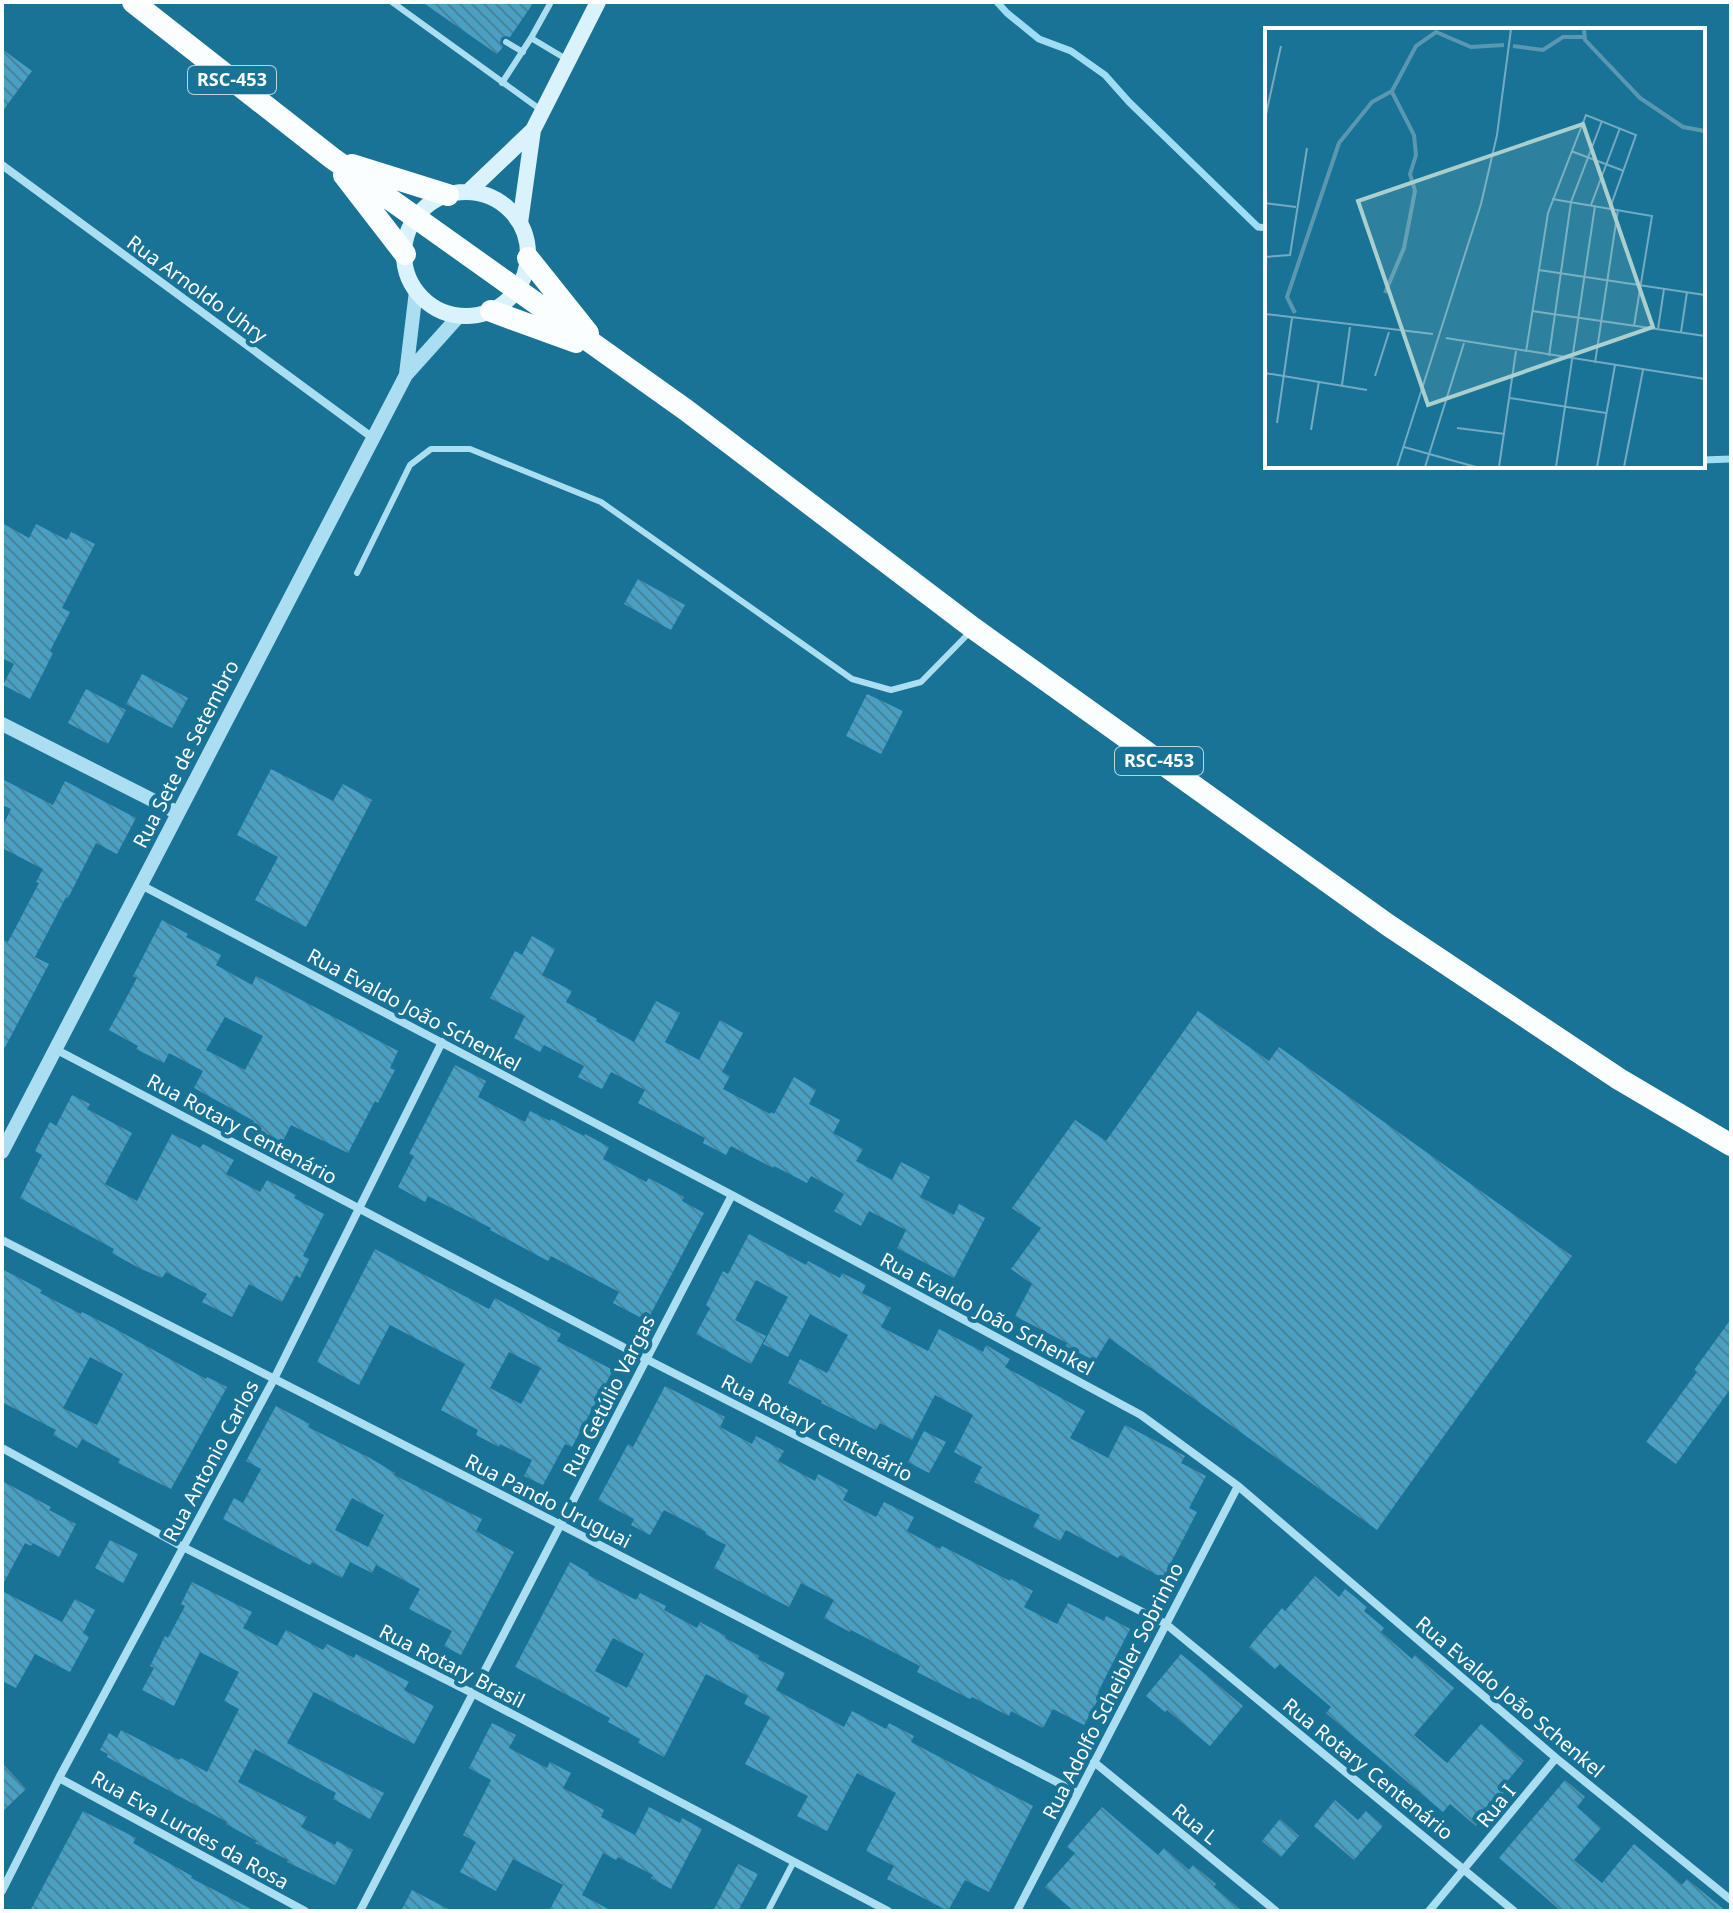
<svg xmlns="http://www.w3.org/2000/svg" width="1733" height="1913" font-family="'Noto Sans',sans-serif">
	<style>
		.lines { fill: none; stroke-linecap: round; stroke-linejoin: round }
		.stream { stroke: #9eddf3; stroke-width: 7 }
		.building { fill: url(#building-back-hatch); fill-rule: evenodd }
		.service { stroke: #abdef1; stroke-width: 6 }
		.minor { stroke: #abdef1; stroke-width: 8 }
		.tertiary { stroke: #abdef1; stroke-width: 14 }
		.secondary { stroke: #daf2fc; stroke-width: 16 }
		.trunk { stroke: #fafeff; stroke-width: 22 }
		.labels { text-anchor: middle; stroke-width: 8; stroke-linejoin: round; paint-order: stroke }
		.shield { fill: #187397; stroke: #bad5e0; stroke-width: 2 }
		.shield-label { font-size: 18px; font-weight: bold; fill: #fff }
		.street-label { font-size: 20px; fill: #fff; stroke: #187397 }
		.inset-river { fill: none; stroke: #5b98af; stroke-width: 4 }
		.inset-road { fill: none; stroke: #74abc1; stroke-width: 2 }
		.view { fill: #abcfcc; fill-opacity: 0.15; stroke: #abcfcc; stroke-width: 4 }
		.inset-edge { fill: none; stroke: #fff; stroke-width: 4 }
	</style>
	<defs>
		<pattern id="building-back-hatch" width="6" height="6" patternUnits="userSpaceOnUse" patternTransform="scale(2)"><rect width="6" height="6" fill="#49a0c2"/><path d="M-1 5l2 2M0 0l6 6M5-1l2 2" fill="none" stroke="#4a8399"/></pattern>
	</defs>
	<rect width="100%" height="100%" fill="#187397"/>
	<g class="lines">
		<path class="stream" d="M997,2L1007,13L1039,39L1071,51L1105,75L1129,102L1258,227L1267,228
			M1703,460L1731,459"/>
	</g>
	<path class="building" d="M422,2H534L510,37L505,36L501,38L500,43L503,47L497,54Z
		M2,49L32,71L2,112Z
		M2,523L29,538L36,524L67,540L71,532L95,544L62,608L70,612L50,651L53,653L30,699L3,685L14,664L2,658Z
		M638,579L685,605L671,630L624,604Z
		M142,674L188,698L172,728L126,704Z
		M86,689L126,710L108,744L68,723Z
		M867,694L903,711L881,754L846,736Z
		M271,769L333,801L343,784L372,800L306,927L255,900L278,857L237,835Z
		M2,779L53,805L65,781L136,818L117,854L96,843L68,898L66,897L35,957L49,964L2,1053V939L8,942L39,883L36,882L43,869L2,848V827L11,809L2,805Z
		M162,920L188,934L186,937L221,955L216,965L252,985L256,976L398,1051L390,1068L395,1070L378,1103L375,1101L348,1153L291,1125L280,1147L249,1131L254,1121L194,1088L203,1071L169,1053L164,1063L136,1049L138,1046L109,1030L137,978L133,976ZM225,1017L263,1036L245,1070L206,1050Z
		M532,936L555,949L542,975L572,991L566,1002L597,1019L596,1021L634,1042L656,1001L680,1013L665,1042L699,1060L720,1020L743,1033L722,1072L730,1076L723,1089L770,1114L771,1112L774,1114L794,1077L816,1090L809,1104L840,1120L833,1133L863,1149L856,1161L892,1180L901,1162L930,1177L920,1197L954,1215L959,1204L985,1218L954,1278L897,1248L906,1230L869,1211L861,1226L834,1211L844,1194L811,1176L807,1183L774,1166L773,1168L731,1146L726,1155L703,1143L705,1138L638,1103L645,1090L611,1072L602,1089L578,1077L584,1066L544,1045L540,1052L514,1038L525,1016L490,998L515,951L522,955Z
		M1198,1011L1269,1061L1279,1047L1572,1256L1377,1530L1109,1338L1095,1361L1066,1346L1067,1343L1015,1316L1032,1284L1011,1269L1041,1228L1012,1208L1075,1120L1106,1141Z
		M455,1065L486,1081L478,1097L525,1122L530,1111L550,1121L551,1119L584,1136L585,1134L609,1147L603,1159L646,1182L649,1178L684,1197L682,1201L704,1213L647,1321L613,1303L619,1292L551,1256L548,1261L490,1230L491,1228L428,1196L425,1202L398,1187L414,1156L409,1154Z
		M72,1095L90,1104L87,1109L132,1133L105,1184L137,1201L172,1134L200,1148L203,1144L234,1160L226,1174L260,1192L267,1180L296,1195L294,1198L324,1214L303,1256L309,1259L300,1278L296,1275L282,1302L249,1284L232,1317L202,1302L207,1294L166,1272L162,1278L139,1268L112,1253L114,1249L20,1198L42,1155L35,1151L50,1122L56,1126Z
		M749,1234L806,1265L808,1261L840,1278L842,1273L866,1285L862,1293L891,1308L881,1327L928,1351L939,1329L983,1352L986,1345L1010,1359L1005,1367L1085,1411L1070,1438L1108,1458L1125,1425L1185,1456L1181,1463L1206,1476L1189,1508L1197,1512L1163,1578L1120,1555L1118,1558L1066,1530L1060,1541L1033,1527L1040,1515L974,1482L982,1467L954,1452L973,1415L935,1395L912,1440L880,1423L876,1430L821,1403L822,1401L788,1383L800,1359L827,1373L848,1335L810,1314L788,1357L763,1344L788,1297L756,1280L735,1320L766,1336L751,1364L696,1334L710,1308L706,1305L723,1271L728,1274Z
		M375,1249L489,1309L495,1298L561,1334L557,1341L613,1370L572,1447L565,1444L543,1485L524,1476L532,1460L500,1444L499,1447L476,1435L478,1430L441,1410L465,1364L390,1325L359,1385L317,1362ZM509,1352L541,1368L521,1404L490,1388Z
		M2,1269L42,1290L40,1293L81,1314L82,1312L112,1327L206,1379L207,1377L227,1387L171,1489L118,1463L120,1459L82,1439L77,1448L53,1435L56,1430L2,1402ZM90,1357L123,1374L97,1425L63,1408Z
		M1731,1319V1388L1676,1464L1646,1442L1697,1372L1694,1370Z
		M665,1386L725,1417L720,1427L752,1444L756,1436L784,1451L778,1461L815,1481L818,1474L848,1490L843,1500L876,1517L884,1502L914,1517L907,1531L940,1549L942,1546L1010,1581L1011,1579L1033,1591L1024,1607L1057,1624L1068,1603L1104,1621L1106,1616L1130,1629L1098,1692L1101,1694L1084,1725L1053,1709L1043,1728L1011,1711L1009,1716L972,1697L970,1699L917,1672L920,1666L851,1630L850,1632L824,1618L834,1600L801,1583L789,1607L714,1568L726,1545L705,1534L706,1532L664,1510L650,1535L631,1525L634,1519L598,1500L628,1444L633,1447Z
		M276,1406L310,1424L308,1427L370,1458L395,1473L394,1475L482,1519L476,1531L514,1552L461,1655L444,1646L452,1631L409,1609L420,1589L376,1565L372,1573L350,1562L342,1578L312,1562L310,1565L223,1519L234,1498L243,1503L261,1469L246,1461ZM352,1498L384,1515L368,1547L335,1530Z
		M924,1431L946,1442L929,1473L908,1462Z
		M2,1481L51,1507L49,1510L76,1524L59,1557L33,1543L31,1546L25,1543L2,1586Z
		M110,1540L138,1554L123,1583L95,1568Z
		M570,1562L589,1573L588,1575L636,1600L640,1593L666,1606L664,1610L697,1628L700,1622L726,1636L725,1638L759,1656L758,1659L785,1673L776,1690L844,1727L852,1711L886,1729L889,1723L914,1736L911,1742L1033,1806L989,1892L965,1880L948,1911L887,1879L894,1866L866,1851L896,1793L857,1773L827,1831L797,1816L808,1796L745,1764L770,1717L744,1704L748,1696L706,1674L664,1757L638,1743L640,1739L608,1722L610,1718L515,1667ZM613,1638L644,1654L627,1688L595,1671Z
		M1315,1576L1339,1597L1345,1589L1367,1607L1364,1611L1384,1628L1381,1632L1412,1659L1415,1655L1454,1688L1414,1735L1447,1763L1481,1724L1524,1761L1500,1790L1504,1793L1476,1826L1450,1804L1443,1812L1326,1713L1331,1707L1280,1664L1275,1669L1249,1647L1282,1608L1285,1611Z
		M192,1582L252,1612L243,1628L277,1646L286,1630L323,1650L327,1644L354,1658L356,1654L409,1682L404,1690L434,1706L414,1744L314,1692L287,1743L384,1793L370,1819L333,1799L336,1793L255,1749L238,1782L307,1817L301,1827L335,1845L337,1841L353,1850L335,1885L287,1862L288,1860L255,1843L257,1841L226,1824L227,1822L107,1757L108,1754L100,1750L109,1733L117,1738L121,1730L179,1760L181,1758L207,1772L239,1709L224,1701L239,1672L200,1652L174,1706L142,1690L154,1668L150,1666L165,1636L168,1638L185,1606L181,1604Z
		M2,1591L62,1622L75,1599L95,1610L83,1633L89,1637L70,1672L35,1654L16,1688L2,1681Z
		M1181,1654L1243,1706L1210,1746L1167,1710L1165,1712L1146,1696Z
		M492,1723L516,1735L509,1748L547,1768L550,1762L571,1773L563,1788L604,1810L601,1817L635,1835L649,1807L680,1823L682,1818L702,1829L671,1889L651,1878L653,1875L618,1857L616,1860L603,1853L582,1895L612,1911H549L563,1885L513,1859L496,1891L460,1872L476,1842L463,1835L491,1780L469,1768Z
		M2,1763L26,1789L2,1812Z
		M1565,1780L1585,1797L1577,1807L1601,1828L1574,1860L1602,1883L1634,1844L1682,1885L1687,1879L1726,1911H1561L1499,1858Z
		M1335,1800L1358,1820L1366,1811L1383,1826L1354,1860L1314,1826Z
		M1102,1807L1158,1855L1164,1848L1189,1870L1193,1865L1216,1884L1214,1887L1242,1911H1074L1045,1887L1075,1853L1067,1847Z
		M83,1811L136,1838L133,1843L192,1876L191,1878L255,1911H30Z
		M1280,1819L1299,1836L1281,1857L1262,1841Z
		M738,1864L758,1874L738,1911H713Z
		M412,1890L452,1911H401Z"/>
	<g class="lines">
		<path class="service" d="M392,2L541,110
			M531,38L566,59
			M506,42L523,52
			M502,83L531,38L551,2
			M357,573L410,465L431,449H470L601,502L852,679L891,690L921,682L971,631
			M768,1911L793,1863"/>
		<path class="minor" d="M2,165L373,438
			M141,885L732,1195L1141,1415L1238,1486L1556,1758L1731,1900
			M55,1049L646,1359L1166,1624L1514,1911
			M2,1240L561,1525L1078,1793
			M2,1448L183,1547L474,1694L888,1911
			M1094,1762L1276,1911
			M59,1778L305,1911
			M2,1891L59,1778L274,1379L442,1042
			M360,1911C486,1673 607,1433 732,1195
			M1017,1911L1238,1486
			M1429,1911L1556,1758"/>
		<path class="tertiary" d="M406,374L416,291
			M2,724L178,813
			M2,1152L406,375L459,316"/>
		<path class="secondary" d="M468,192L533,130
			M404 254a62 62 0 1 1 124 0a62 62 0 1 1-124 0Z
			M520,223L533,130L598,2"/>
		<path class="trunk" d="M133,2L332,158L686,410L973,628L1388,925L1619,1079L1731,1145
			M352,165L448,195
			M344,175L405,254
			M528,258L588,333
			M491,311L576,342"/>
	</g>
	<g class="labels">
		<g class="shield">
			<rect x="188" y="66" width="88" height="28" rx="6"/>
			<rect x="1115" y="747" width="88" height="28" rx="6"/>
		</g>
		<g class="shield-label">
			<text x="232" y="86">RSC-453</text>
			<text x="1159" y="767">RSC-453</text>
		</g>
		<g class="street-label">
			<text transform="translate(197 289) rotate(36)" y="7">Rua Arnoldo Uhry</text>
			<text transform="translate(186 754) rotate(-63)" y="7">Rua Sete de Setembro</text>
			<text transform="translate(414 1010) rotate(28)" y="7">Rua Evaldo João Schenkel</text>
			<text transform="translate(242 1129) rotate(28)" y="7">Rua Rotary Centenário</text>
			<text transform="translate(987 1314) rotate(28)" y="7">Rua Evaldo João Schenkel</text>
			<text transform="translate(609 1396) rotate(-63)" y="7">Rua Getúlio Vargas</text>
			<text transform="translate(817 1428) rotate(27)" y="7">Rua Rotary Centenário</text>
			<text transform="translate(211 1461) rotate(-62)" y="7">Rua Antonio Carlos</text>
			<text transform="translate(548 1501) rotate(27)" y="7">Rua Pando Uruguai</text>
			<text transform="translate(452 1666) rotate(27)" y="7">Rua Rotary Brasil</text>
			<text transform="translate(1113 1691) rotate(-63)" y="7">Rua Adolfo Scheibler Sobrinho</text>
			<text transform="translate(1510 1697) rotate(40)" y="7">Rua Evaldo João Schenkel</text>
			<text transform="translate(1368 1769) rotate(39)" y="7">Rua Rotary Centenário</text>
			<text transform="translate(1496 1806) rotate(-51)" y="7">Rua I</text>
			<text transform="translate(1195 1824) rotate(39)" y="7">Rua L</text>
			<text transform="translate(190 1830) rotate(29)" y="7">Rua Eva Lurdes da Rosa</text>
		</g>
	</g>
	<g transform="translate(1265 28)">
		<rect width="440" height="440" fill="#187397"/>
		<path class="inset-river" d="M319,1L320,12L375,70L418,99L440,103M248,18L278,22L298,9H318M120,265L139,220L150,163L145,146L151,127L149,107L127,64M30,285L22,269L74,115L107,74L127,63L151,18L171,4L206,19L239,17"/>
		<path class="inset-road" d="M0,91L16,18M306,123L359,143M287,171L387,188L369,298M0,175L31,179M326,177L355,100M0,229L25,227L42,120M274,242L440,267M267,283L440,308M0,286L168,306M393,301L399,261M416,304L422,264M181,310L440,351M261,324L283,185L321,87L371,107L345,180M284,328L306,174L337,93M330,335L353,181M0,345L102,362M110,348L124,304M77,357L85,299M245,370L341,385M12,395L27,290M192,400L240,406M46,402L54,353M139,419L211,439M132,439L216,176L232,107L246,1M160,439L199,315M234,439L251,323M291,439L330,178M332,439L350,337M359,439L378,342"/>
		<path class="view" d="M318,96L388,299L163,377L93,173Z"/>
		<rect width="440" height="440" class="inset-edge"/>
	</g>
	<rect width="1733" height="1913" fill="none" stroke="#ffffff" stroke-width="8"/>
</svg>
